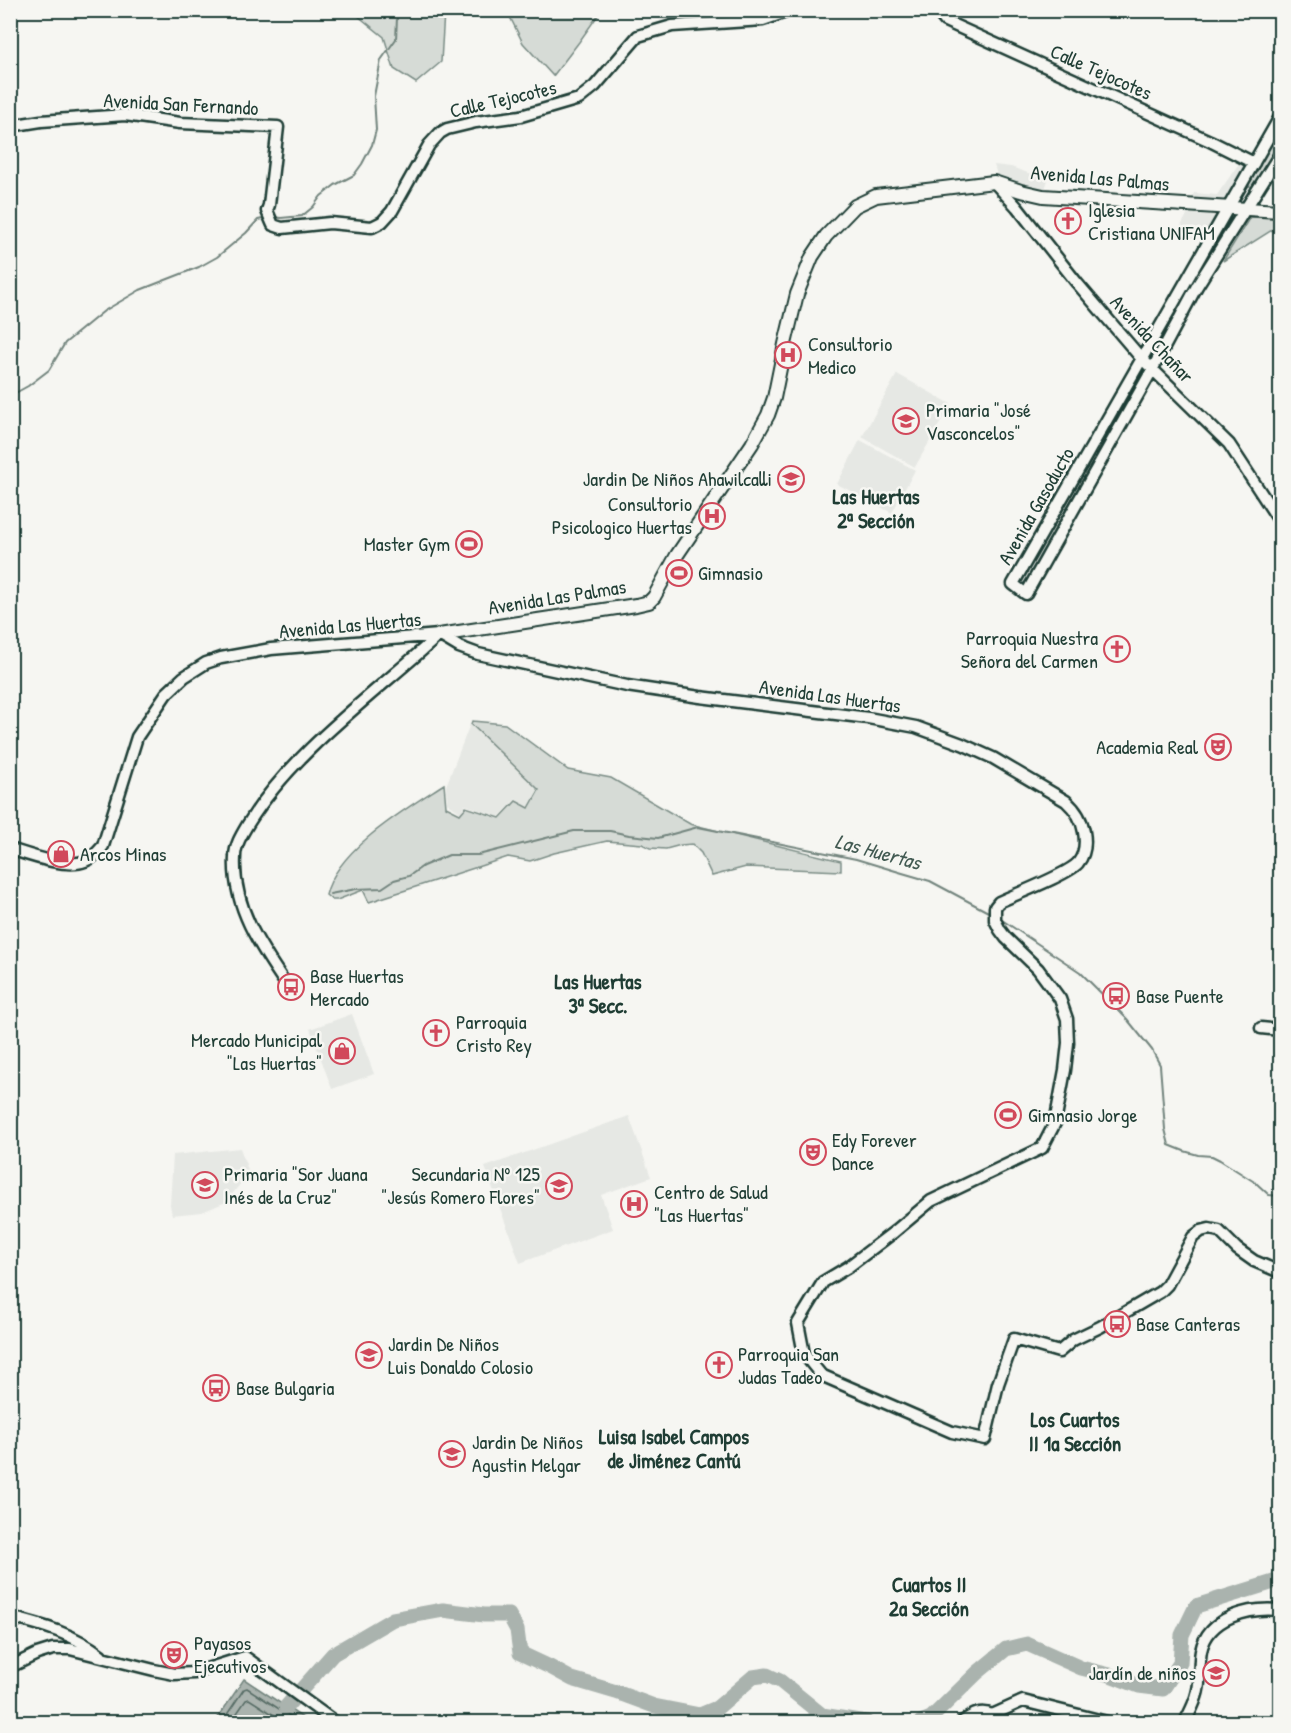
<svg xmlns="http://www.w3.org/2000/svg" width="1291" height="1733" font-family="'Patrick Hand',sans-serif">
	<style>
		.built { fill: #e6e8e4 }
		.green { fill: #d6dbd6; stroke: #7a8c85; stroke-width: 1.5 }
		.water { fill: #aab3ae; stroke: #72847d; stroke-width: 1.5 }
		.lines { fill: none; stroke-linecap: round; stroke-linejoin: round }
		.shore { stroke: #576c65; stroke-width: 1.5 }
		.stream { stroke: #72847d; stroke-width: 2 }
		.river { stroke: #aab3ae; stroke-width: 15 }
		.tertiary-casing { stroke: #1f3d34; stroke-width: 15 }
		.secondary-casing { stroke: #1f3d34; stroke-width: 16 }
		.tertiary { stroke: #f6f6f2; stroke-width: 10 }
		.secondary { stroke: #f6f6f2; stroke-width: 12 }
		.labels { text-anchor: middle; stroke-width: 5; stroke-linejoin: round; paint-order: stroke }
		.street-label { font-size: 20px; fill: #1f3d34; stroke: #f6f6f2 }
		.poi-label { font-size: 20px; fill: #1f3d34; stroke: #f6f6f2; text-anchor: start }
		.neighbourhood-label { font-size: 21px; font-weight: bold; fill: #1f3d34; stroke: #f6f6f2 }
		.water-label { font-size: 21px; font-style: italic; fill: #425a52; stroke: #f6f6f2 }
	</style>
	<rect width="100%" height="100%" fill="#f6f6f2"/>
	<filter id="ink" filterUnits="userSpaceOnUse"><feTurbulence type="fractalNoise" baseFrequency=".0167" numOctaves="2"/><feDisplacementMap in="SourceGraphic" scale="12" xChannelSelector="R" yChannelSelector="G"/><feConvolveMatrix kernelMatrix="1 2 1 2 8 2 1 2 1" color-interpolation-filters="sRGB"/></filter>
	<g filter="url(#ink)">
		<path class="built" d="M1240,162L1250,169L1228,201L1191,199L1194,193L1217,195Z
			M994,165L1011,167L1048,180L1044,192L999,181Z
			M1188,213L1218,215L1205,239L1175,237Z
			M897,374L951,404L915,467L862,437Z
			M860,440L915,470L892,513L837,484Z
			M470,724L538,790L528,808L516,799L499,817L465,805L461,813L447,803L446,786Z
			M352,1014L374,1074L332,1089L310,1029Z
			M629,1116L651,1177L601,1195L613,1229L520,1263L485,1167Z
			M240,1148L249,1173L226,1202L202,1212L172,1215L170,1205L173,1155Z"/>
		<path class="green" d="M352,11H446L444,12L441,62L416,83L394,69L384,37Z
			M507,11H601L579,42L553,76L523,43Z
			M1280,126V143L1254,188L1247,185Z
			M1233,211L1239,213L1152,362L1147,357Z
			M1250,217L1280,218V225L1223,261Z
			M1143,367L1147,372L1092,469L1087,468L1086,465Z
			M1082,476L1085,478L1086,481L1031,579L1020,585L1078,478Z
			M472,721L505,724L568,770L611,778L690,824L841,861V871L746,867L712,876L701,853L692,844L681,845L666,849L650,848L642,844L607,841L554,853L530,861L508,857L369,902L363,890L337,900H332L326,895C337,849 406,809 444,784L446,807L460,814L466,807L500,818L516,801L529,808L539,790L471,724Z"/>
		<path class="water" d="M244,1679L309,1722H215Z"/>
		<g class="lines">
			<path class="shore" d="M222,1722L244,1689L247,1688L299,1722
				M231,1722L246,1700L249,1699L285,1722"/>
			<path class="stream" d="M272,217L281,218L302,216L313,207L321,196L335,185L354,175L362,164L372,145L376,130L374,96L381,60L396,39L397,18L394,10
				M10,396L28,386L49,370L65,343L104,311L140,290L199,267L217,257L246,233L258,220L267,218
				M330,894L356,889L382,888L394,880L409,876L423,866L449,855H478L574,831H610L629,835L658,838L698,827L856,859L899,872L930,881L992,914
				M999,918L1080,972L1127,1019L1152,1050L1160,1065L1165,1129L1169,1145L1184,1151L1198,1155L1212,1156L1220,1160L1256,1183L1269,1195L1280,1196"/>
			<path class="river" d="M286,1707L333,1654L393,1619L443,1610L484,1615H509L517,1630L520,1653L550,1667L572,1679L616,1692L654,1706L700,1715L717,1708L753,1677L767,1675L780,1681L822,1715L866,1722
				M921,1722L931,1718L977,1673L1006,1649L1027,1644L1081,1668L1110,1675L1139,1686L1163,1689L1180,1663L1182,1635L1196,1606L1280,1580"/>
			<defs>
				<path id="tertiary" d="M936,10L945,21L1210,141L1254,163
					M1280,117L1013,584L1026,594L1152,370L1197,286L1280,154
					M10,126L41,121L125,115L180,123L278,127L269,205L267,211L273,225L282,228L330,223L372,227L382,222L392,211L429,145L440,133L447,129L476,122L521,116L579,99L595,86L638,36L672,26L763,20L792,10
					M994,182L1017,207L1077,283L1141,358L1229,444L1280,522
					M10,849C29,855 67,869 85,861C93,858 98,852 103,846L137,737L166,694L184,677L206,663L221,658L271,649L439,635L459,647L478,654L627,686L700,697L868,718L916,727L962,744L993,758L1066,801C1076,810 1082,819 1084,832C1086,843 1085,854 1078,863C1067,875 1016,894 999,902L995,907V920L1000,930L1006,938L1038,969L1060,999L1067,1019L1068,1043L1065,1070L1055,1123L1042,1148L931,1201L894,1232L848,1267L823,1282L798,1323L804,1354L821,1375L952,1432L985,1439L998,1384L1014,1339L1059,1352L1073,1340L1100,1327L1160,1292L1167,1285L1193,1237L1201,1231L1209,1229L1219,1231L1237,1249L1254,1261L1280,1272
					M292,993C264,952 232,909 235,857C235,845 242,834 248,824C293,751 376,693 439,635
					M1261,1028L1280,1030
					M10,1617C43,1625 74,1634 101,1655
					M10,1667L37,1654L53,1649H70L154,1670L174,1674L194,1673L245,1657L335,1722
					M962,1722C971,1716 980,1709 992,1715L1023,1701L1107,1722
					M1185,1722C1191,1710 1198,1697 1199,1683C1200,1673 1199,1661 1201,1651C1208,1616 1251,1607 1280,1610"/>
				<path id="secondary" d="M439,635L636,605L649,602L654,597L677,555L752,444L768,415L774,398L785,344L797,294L812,257L826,236L855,206L876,196L994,182L1021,191L1043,196L1280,211"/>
			</defs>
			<use href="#tertiary" class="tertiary-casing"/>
			<use href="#secondary" class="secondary-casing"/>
			<use href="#tertiary" class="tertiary"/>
			<use href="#secondary" class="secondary"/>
		</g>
	</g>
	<defs>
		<symbol id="church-ring" viewBox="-11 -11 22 22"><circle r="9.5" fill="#f6f6f2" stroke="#d1495b" stroke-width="1.5"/><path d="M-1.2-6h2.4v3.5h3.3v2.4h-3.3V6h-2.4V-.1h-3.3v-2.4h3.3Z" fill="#d1495b"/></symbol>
		<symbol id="hospital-ring" viewBox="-11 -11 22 22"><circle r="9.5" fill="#f6f6f2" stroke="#d1495b" stroke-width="1.5"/><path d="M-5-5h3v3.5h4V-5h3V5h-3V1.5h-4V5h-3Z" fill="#d1495b"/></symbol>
		<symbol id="school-ring" viewBox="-11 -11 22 22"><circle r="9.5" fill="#f6f6f2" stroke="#d1495b" stroke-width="1.5"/><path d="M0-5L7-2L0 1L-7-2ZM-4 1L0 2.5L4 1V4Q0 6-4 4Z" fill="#d1495b"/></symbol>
		<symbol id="stadium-ring" viewBox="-11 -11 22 22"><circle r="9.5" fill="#f6f6f2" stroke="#d1495b" stroke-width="1.5"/><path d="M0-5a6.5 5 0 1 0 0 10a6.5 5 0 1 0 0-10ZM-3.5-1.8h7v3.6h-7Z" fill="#d1495b"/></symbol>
		<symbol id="theatre-ring" viewBox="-11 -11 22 22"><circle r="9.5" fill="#f6f6f2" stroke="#d1495b" stroke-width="1.5"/><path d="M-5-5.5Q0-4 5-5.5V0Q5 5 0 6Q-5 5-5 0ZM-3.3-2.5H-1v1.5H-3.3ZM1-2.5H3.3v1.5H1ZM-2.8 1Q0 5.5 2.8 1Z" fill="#d1495b"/></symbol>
		<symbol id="shop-ring" viewBox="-11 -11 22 22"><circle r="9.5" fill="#f6f6f2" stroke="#d1495b" stroke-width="1.5"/><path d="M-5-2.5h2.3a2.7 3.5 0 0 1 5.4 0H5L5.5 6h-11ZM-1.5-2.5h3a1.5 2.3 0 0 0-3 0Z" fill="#d1495b"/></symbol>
		<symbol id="bus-ring" viewBox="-11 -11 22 22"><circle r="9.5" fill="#f6f6f2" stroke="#d1495b" stroke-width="1.5"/><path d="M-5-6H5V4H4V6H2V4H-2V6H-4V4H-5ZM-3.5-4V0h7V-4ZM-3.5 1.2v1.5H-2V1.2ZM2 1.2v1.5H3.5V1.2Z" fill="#d1495b"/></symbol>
	</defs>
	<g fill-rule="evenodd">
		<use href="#church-ring" x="1053" y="206" width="30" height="30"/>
		<use href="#hospital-ring" x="773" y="340" width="30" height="30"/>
		<use href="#school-ring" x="891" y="406" width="30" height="30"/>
		<use href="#school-ring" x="776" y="464" width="30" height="30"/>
		<use href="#hospital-ring" x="697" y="501" width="30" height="30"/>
		<use href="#stadium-ring" x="454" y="529" width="30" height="30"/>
		<use href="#stadium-ring" x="664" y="558" width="30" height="30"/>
		<use href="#church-ring" x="1102" y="634" width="30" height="30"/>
		<use href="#theatre-ring" x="1203" y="732" width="30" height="30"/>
		<use href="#shop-ring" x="46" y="839" width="30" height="30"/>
		<use href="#bus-ring" x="276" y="972" width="30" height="30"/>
		<use href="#bus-ring" x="1101" y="981" width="30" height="30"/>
		<use href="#church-ring" x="421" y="1018" width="30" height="30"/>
		<use href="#shop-ring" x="327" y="1036" width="30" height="30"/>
		<use href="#stadium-ring" x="993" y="1100" width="30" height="30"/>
		<use href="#theatre-ring" x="798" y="1137" width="30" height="30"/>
		<use href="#school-ring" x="190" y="1170" width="30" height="30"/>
		<use href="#school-ring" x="544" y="1171" width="30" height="30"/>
		<use href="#hospital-ring" x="619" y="1189" width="30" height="30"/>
		<use href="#bus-ring" x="1102" y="1309" width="30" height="30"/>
		<use href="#school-ring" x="354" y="1340" width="30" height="30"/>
		<use href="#church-ring" x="704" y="1350" width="30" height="30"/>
		<use href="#bus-ring" x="201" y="1373" width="30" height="30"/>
		<use href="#school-ring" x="437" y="1439" width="30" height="30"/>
		<use href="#theatre-ring" x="159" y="1640" width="30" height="30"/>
		<use href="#school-ring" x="1201" y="1658" width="30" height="30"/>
	</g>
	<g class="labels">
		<g class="street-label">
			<text transform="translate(1101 72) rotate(24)" y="7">Calle Tejocotes</text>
			<text transform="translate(503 99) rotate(-13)" y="7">Calle Tejocotes</text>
			<text transform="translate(181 104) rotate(3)" y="7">Avenida San Fernando</text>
			<text transform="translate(1100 178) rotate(5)" y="7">Avenida Las Palmas</text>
			<text transform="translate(1152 339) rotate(47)" y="7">Avenida Chañar</text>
			<text transform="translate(1036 506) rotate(-60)" y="7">Avenida Gasoducto</text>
			<text transform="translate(557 597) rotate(-9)" y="7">Avenida Las Palmas</text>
			<text transform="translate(350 625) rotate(-5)" y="7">Avenida Las Huertas</text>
			<text transform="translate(830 696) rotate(8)" y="7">Avenida Las Huertas</text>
		</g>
		<g class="poi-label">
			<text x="1088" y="217">Iglesia<tspan x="1088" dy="23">Cristiana UNIFAM</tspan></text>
			<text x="808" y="351">Consultorio<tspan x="808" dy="23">Medico</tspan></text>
			<text x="926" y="417">Primaria "José<tspan x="926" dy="23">Vasconcelos"</tspan></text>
			<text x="772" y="486" text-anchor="end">Jardin De Niños Ahawilcalli</text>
			<text x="692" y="511" text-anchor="end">Consultorio<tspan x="692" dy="23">Psicologico Huertas</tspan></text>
			<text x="450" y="551" text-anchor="end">Master Gym</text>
			<text x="698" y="580">Gimnasio</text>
			<text x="1098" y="645" text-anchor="end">Parroquia Nuestra<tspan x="1098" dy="23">Señora del Carmen</tspan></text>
			<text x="1198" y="754" text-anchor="end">Academia Real</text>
			<text x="80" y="861">Arcos Minas</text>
			<text x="310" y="983">Base Huertas<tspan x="310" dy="23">Mercado</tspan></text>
			<text x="1136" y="1003">Base Puente</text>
			<text x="456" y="1029">Parroquia<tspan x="456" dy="23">Cristo Rey</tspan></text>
			<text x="322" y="1047" text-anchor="end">Mercado Municipal<tspan x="322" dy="23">"Las Huertas"</tspan></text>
			<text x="1028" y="1122">Gimnasio Jorge</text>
			<text x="832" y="1147">Edy Forever<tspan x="832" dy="23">Dance</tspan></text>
			<text x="224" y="1181">Primaria "Sor Juana<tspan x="224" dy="23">Inés de la Cruz"</tspan></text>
			<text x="540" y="1181" text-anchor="end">Secundaria Nº 125<tspan x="540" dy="23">"Jesús Romero Flores"</tspan></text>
			<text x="654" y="1199">Centro de Salud<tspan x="654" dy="23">"Las Huertas"</tspan></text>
			<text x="1136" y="1331">Base Canteras</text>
			<text x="388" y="1351">Jardin De Niños<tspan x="388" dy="23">Luis Donaldo Colosio</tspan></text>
			<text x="738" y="1361">Parroquia San<tspan x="738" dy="23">Judas Tadeo</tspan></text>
			<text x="236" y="1395">Base Bulgaria</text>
			<text x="472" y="1449">Jardin De Niños<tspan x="472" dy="23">Agustin Melgar</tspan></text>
			<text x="194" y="1650">Payasos<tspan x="194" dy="23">Ejecutivos</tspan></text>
			<text x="1196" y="1680" text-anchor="end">Jardín de niños</text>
		</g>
		<g class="neighbourhood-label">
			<text x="876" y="504">Las Huertas<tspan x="876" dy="24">2ª Sección</tspan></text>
			<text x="598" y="989">Las Huertas<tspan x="598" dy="24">3ª Secc.</tspan></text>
			<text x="1075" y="1427">Los Cuartos<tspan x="1075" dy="24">II 1a Sección</tspan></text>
			<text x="674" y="1444">Luisa Isabel Campos<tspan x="674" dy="24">de Jiménez Cantú</tspan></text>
			<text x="929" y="1592">Cuartos II<tspan x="929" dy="24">2a Sección</tspan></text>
		</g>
		<g class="water-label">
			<text transform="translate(878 852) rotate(15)" y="7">Las Huertas</text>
		</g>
	</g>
	<rect width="1291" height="1733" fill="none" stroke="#f6f6f2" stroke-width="36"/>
	<rect x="18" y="18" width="1255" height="1697" fill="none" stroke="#1f3d34" stroke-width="2" filter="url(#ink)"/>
</svg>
